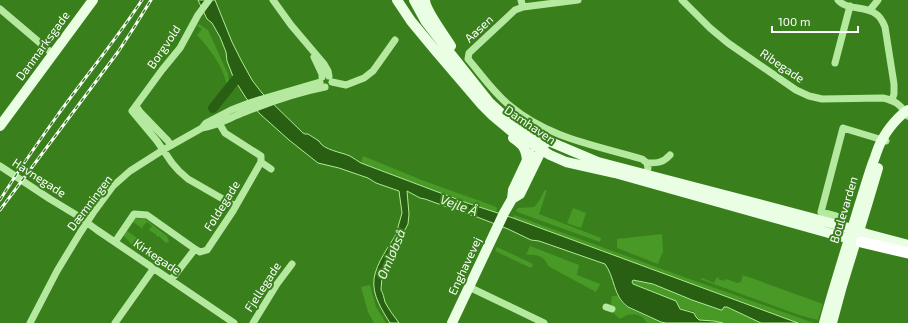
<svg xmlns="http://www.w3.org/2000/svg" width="908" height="323" font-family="'Exo 2',sans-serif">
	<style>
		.green { fill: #489926 }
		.water { fill: #285f13; stroke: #afeb93 }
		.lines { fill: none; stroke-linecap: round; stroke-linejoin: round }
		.river { stroke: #285f13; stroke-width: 10 }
		.minor { stroke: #b6e9a0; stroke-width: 7 }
		.major { stroke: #eafee3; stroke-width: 10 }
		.highway { stroke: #fff; stroke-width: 11 }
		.rail-casing { stroke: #fff; stroke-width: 3 }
		.rail { stroke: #39801c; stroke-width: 1.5; stroke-dasharray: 4.5; stroke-linecap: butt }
		.labels { text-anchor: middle; stroke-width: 4; stroke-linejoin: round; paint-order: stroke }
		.street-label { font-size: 12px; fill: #fff; stroke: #39801c }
		.water-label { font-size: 13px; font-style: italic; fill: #ecfbe6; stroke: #39801c }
	</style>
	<rect width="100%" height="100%" fill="#39801c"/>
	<path class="green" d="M199,24L208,30L228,74L229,83L227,85C223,66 210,49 197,35L202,29L197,26Z
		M363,156L424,181L494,206L497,208L496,212L467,203L361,163Z
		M545,190H547L539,214L601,238L600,242L517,212L516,210L518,208L534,207L537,204Z
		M573,208L586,213L581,228L567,223Z
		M514,215L681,276L814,323H798L513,218Z
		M135,218L145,219L167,236L169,242L166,243L160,237V236L158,237L156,235V234H155L153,233V232H152L149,230L152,226L147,222L142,227L143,228V229L133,222L127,231L137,238L133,244L140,249L143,245L147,248V249L148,248L151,251V252L152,251L155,253L151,258L132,245L123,235Z
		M662,234L663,251L658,264L617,248V239Z
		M530,246L579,265L577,275L600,284L596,292L548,266C545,256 536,254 526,255Z
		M497,247L533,264L531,268L495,251Z
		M743,275L823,304L818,320L799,315L700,279L702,278L714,283L717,277L719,278L718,279L724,281L726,279L737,283L741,282Z
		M633,280L653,284L692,300L724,307H727L761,323H723L714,321L699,320L696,318C696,318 695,313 694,312C691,309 683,311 679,307L633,284L632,282Z
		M370,285L376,307L386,323H374L368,312L361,287Z
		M612,296H618C619,298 621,302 623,304C629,310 657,321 666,323H647C641,312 630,312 620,319L613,313L614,306L611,304Z"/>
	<path class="water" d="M198,0H215L232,42L241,60L252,80L262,93L303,133L305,134H308L319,141C323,150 341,152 350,156C354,158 357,161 361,163L467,203L513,218L798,323H761L727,307H724L722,310H721L692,300L653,284L633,280L632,282L633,284L676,301L680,309L694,313L696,317L699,320L714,321L723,323H666L661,322L628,307C613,297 615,277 605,264L539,241L531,240L508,229L477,217L447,207L425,199L420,198L407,191L409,214L408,224L391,256L382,276L381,290C383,293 384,298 385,302C389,310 394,316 399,323H390C382,310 372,295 374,279C376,263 390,245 398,231V227L402,213L399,191L376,183L368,178L339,168L318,163L289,140L260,114L246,98L234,79L227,61L226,52L220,37L212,23L207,19Z"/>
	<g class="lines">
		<path class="river" d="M213,108L241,73"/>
		<path class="minor" d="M209,0L198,15L180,48L162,70L132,111L157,141L172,163L179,171L188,179L235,206
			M273,0L291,25L324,64L328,71L329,76
			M521,0L523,7L578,0
			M682,0L710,28L728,43L796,90L809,96L822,99L883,98C896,101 901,105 908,116
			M838,0C847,11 866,5 876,14C881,17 883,22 885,27L894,84V94L892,100
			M523,7L515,10L469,53L468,59C481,74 493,92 509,105C548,138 594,145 642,159L647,163L648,168L645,178
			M0,9L53,54
			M870,10L878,0
			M314,57L322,74V77
			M835,63L850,6
			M332,82L346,85L364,78L373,71L395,40
			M136,106L140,112L168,141L171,145
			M219,123L225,133L261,156V162L271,169
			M202,128C217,126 231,117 245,112C270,102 299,92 325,87
			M647,163C657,163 663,163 670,155
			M0,166L50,199L78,216L97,230L234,323
			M836,216L821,212L843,128L886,141
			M115,242L134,214L147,215L195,249L171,280
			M195,249L200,252L207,250L233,211L261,162
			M469,287L544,323
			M606,307L612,309
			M30,323L57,271L80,233L93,213L113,186L130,171L163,150L202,128L206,123L231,110L249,103L320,82
			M115,323L154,268
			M253,323L277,284L292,264"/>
		<path class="major" d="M397,0L411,21L435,50L482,105L493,116L511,131L550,155L566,162L615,173L861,242
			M414,0L426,22L443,44L490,103L502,114L512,122L524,130L546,140L598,162L842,226L867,234L908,245
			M425,0C425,10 445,36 451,46
			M0,126L93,0
			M513,138C523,145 526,148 527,161
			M512,199L513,190L530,154
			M452,323L504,213L512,199L520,194L544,145
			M824,323C835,283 848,243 860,203C865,188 869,172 875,157C877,151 879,145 882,140C887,130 899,115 908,110
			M832,323L842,286L867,205L878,168"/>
		<path class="highway" d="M861,242L908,253"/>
		<defs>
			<path id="rail" d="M0,200C18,171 37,144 57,116C85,77 116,40 142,0
				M0,210L118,52L133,29L151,0"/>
		</defs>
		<use href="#rail" class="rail-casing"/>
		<use href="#rail" class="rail"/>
	</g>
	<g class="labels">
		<g class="street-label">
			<text transform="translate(479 29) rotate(-43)" y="4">Aasen</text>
			<text transform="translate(43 46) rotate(-54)" y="4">Danmarksgade</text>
			<text transform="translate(164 47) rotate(-56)" y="4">Borgvold</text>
			<text transform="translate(782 66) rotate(34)" y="4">Ribegade</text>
			<text transform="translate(530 125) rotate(34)" y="4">Damhaven</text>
			<text transform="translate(39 178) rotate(33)" y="4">Havnegade</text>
			<text transform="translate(90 203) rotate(-53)" y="4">Dæmningen</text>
			<text transform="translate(222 206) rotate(-58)" y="4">Foldegade</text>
			<text transform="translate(844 210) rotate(-73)" y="4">Boulevarden</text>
			<text transform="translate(157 257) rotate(34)" y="4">Kirkegade</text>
			<text transform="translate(465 266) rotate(-65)" y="4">Enghavevej</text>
			<text transform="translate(263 287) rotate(-57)" y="4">Fjellegade</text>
		</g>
		<g class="water-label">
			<text transform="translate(459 205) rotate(20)" y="5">Vejle Å</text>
			<text transform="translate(391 254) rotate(-67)" y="5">Omløbså</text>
		</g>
	</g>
	<path d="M772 26v6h86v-6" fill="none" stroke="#ffffff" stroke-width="2"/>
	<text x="778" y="26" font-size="12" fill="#ffffff" stroke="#39801c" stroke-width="3" paint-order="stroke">100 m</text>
</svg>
